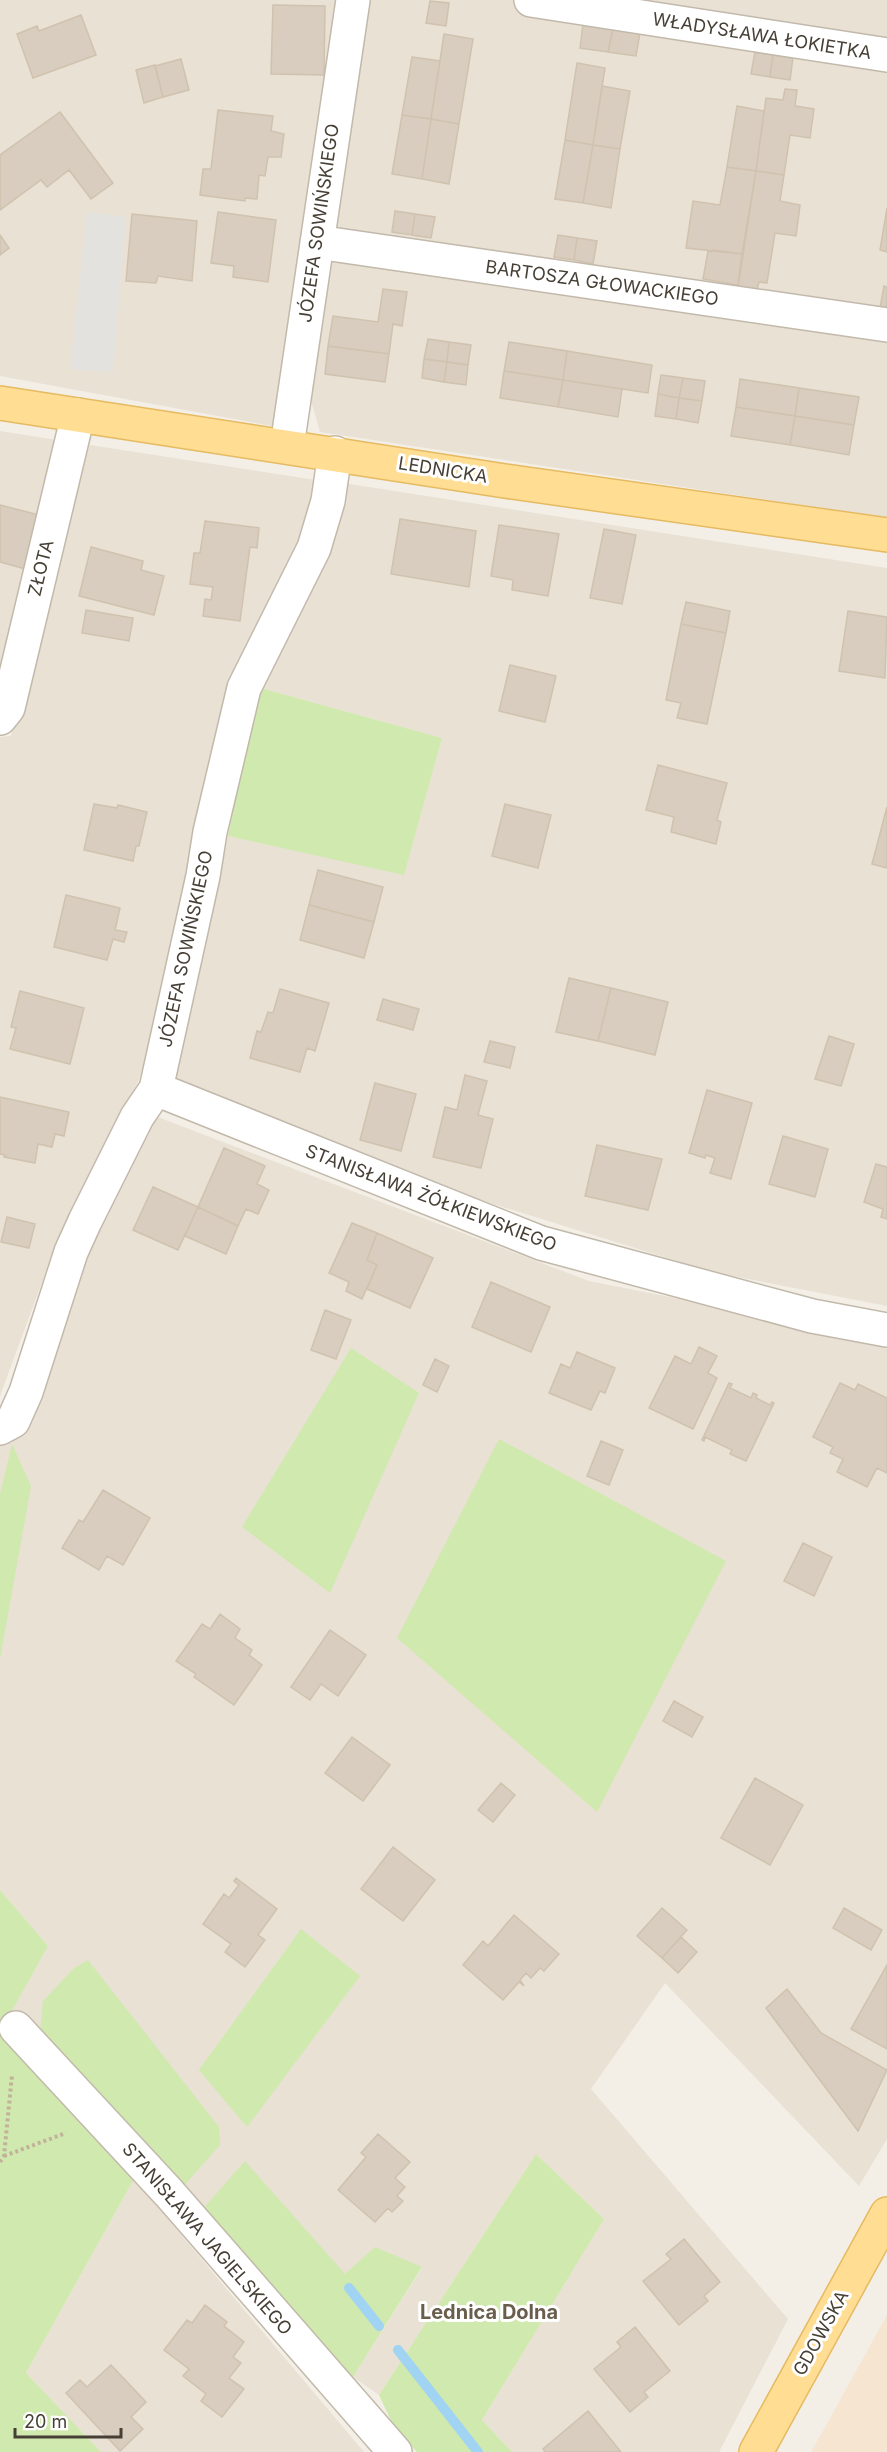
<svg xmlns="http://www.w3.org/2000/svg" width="887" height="2452" font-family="Inter,sans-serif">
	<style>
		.residential { fill: #e8e1d4 }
		.commercial { fill: #f6e5d0 }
		.green { fill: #d0e9ae }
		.parking { fill: #e4e2de }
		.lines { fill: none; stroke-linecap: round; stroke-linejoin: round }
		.stream { stroke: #a1d4f2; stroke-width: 10 }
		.building { fill: #d8cdbe; stroke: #d0c2ae; stroke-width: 1.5 }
		.minor-casing { stroke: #c2b9ab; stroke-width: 36 }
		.major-casing { stroke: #e6ba61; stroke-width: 36 }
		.path { stroke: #c1b299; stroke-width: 4; stroke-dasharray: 3 3; stroke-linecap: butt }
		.minor { stroke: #fff; stroke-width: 33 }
		.major { stroke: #ffdd93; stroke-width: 33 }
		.labels { text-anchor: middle; stroke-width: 6; stroke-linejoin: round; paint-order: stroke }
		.street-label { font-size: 18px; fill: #463f35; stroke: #fff }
		.neighbourhood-label { font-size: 20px; font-weight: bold; fill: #695d4c; stroke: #fff }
	</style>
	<rect width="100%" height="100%" fill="#f3efe6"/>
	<path class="residential" d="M0,0H337L283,428L0,376Z
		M370,0H887V518L320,432L311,400L310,363L331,212Z
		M0,431L57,440L0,695Z
		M90,445L316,480L306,528L138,1082L59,1236L0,1396V737L11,736L56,542Z
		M343,483L887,568V1306L712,1272L410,1178L171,1080L228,836L404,874L442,738L257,687Z
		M155,1116L589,1281L887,1340V2139L859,2186L665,1983L591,2089L788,2319L719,2452H512L482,2420L604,2219L536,2154L379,2395L353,2377L422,2268L345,2274L134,2179L364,2452H101L26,2373L134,2179L3,2026L48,1946L0,1890V1444L12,1443L80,1253Z"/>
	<path class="commercial" d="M887,2315V2452H811L823,2431Z"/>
	<path class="green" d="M257,687L442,738L404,875L228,836Z
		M351,1348L419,1393L330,1593L242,1527Z
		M499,1439L726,1561L597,1812L397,1638Z
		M12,1444L31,1486L0,1659V1494Z
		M0,1890L48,1946L3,2027L134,2179L26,2373L101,2452H0Z
		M301,1929L360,1976L247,2127L199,2070Z
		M88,1960L219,2127L220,2145L182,2188L40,2032L43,2001L73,1969Z
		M536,2154L604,2219L482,2420L512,2452H417L393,2425L379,2395Z
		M245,2161L345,2274L375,2247L422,2267L353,2377L307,2330L202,2210Z"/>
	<path class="parking" d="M87,212L126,217L113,372L70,369Z"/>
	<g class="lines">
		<path class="stream" d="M349,2288L379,2326
			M398,2350L478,2452"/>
	</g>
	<path class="building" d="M430,1L449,3L446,26L426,23Z
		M273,5L325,6L324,75L271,74Z
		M81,15L96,55L33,78L17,34L37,26L39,31Z
		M583,24L613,29L608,52L580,48Z
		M613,29L640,33L636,56L608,52Z
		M444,34L473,39L459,124L431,119Z
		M755,52L773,55L770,77L751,74Z
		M773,55L793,58L790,80L770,77Z
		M412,57L440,61L431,119L402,115Z
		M181,59L189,90L163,97L155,66Z
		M577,63L605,68L593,145L565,140Z
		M155,65L163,97L144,103L136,70Z
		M602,86L630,91L620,149L593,145Z
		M785,89L797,90L795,106L814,109L810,138L790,135L784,175L756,171L766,98L783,100Z
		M737,106L764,111L756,171L727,167Z
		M218,110L273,116L271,131L284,134L281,157H268L265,176L259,175L257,199L245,198V201L200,195L203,169H211Z
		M60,112L113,183L91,199L69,170L47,187L41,180L0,210V155Z
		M402,115L431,119L422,179L392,174Z
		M431,119L459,124L449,184L422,179Z
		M565,140L593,145L583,203L555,199Z
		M593,145L620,149L611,208L583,203Z
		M727,167L756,171L742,254L686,248L693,201L720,205Z
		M756,171L784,175L780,201L800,205L796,236L775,233L767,283L759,282L757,290L738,287Z
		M887,208V252L880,250Z
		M395,211L415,214L412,235L392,232Z
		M218,212L276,220L268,282L233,277L234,266L211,263Z
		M132,214L197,221L192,281L158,276L156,283L126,281Z
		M415,214L435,217L431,238L412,235Z
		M0,235L9,248L0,255Z
		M558,235L577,238L574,260L554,257Z
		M577,238L597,241L593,264L574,260Z
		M713,250L742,254L738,285L703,279L708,251L712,252Z
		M884,286L887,287V309L880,308Z
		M383,289L407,292L402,326L393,324L389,354L328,346L333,316L378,322Z
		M428,339L449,342L447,362L424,359Z
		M449,342L471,345L468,365L447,362Z
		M509,342L567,351L563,380L504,371Z
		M328,346L389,354L385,382L325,374Z
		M567,351L652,365L648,393L563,380Z
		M424,359L447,362L444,382L422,378Z
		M447,362L468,365L466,385L444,382Z
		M504,371L563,380L558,407L500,398Z
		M661,375L683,378L679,398L658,394Z
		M683,378L705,381L702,401L679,398Z
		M740,379L799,388L795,416L736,407Z
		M563,380L622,389L618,417L558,407Z
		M799,388L859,397L854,425L795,416Z
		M658,394L679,398L676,419L655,416Z
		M679,398L702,401L698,423L676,419Z
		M736,407L795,416L790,445L731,436Z
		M795,416L854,425L849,455L790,445Z
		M0,505L43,516L29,570L0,562Z
		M400,519L476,531L469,587L391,574Z
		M205,521L259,528L257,548L250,547L240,621L203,616L205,599L211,600L213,587L190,584L194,553H200Z
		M499,525L559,534L548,596L512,590L513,580L491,576Z
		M604,529L636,535L622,604L590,598Z
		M91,547L143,561L141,570L164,576L154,615L79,596Z
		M686,602L730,611L726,633L681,624Z
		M86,610L133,618L129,641L82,633Z
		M848,611L887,617L885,678L839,671Z
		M681,624L726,633L707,724L677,718L681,703L666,700Z
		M510,665L556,676L545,722L499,711Z
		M658,765L727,783L717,820L721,822L716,844L671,832L674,817L646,810Z
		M94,804L117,808L118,805L147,812L139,846H136L133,861L84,850Z
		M505,804L551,815L538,868L492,856Z
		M887,807V868L872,864Z
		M318,870L383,887L374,922L309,905Z
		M66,895L120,908L115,930L127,932L124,942L113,939L107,960L54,947Z
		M309,905L374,922L364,958L300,940Z
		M569,978L611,988L598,1041L556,1032Z
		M611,988L668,1002L655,1055L598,1041Z
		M280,989L329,1003L315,1051L307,1048L300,1072L250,1058L257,1031L261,1032L268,1012L273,1013Z
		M20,991L84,1008L70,1064L10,1049L16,1028L11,1027Z
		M383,999L419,1009L413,1030L377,1020Z
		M829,1036L854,1044L841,1086L815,1079Z
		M490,1041L515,1047L510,1068L484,1062Z
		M465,1075L487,1081L478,1115L493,1119L481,1168L433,1157L445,1107L457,1110Z
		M375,1083L416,1094L401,1151L360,1140Z
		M707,1090L752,1103L731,1179L710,1173L715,1158L706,1155L705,1158L689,1153Z
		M0,1097L69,1112L64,1136L55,1134L52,1147L38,1144L35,1163L4,1157L5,1155L0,1154Z
		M783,1136L828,1149L815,1197L769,1184Z
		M597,1145L662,1159L648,1210L585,1196Z
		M224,1148L265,1166L257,1184L269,1190L258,1214L246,1209L238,1226L198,1207Z
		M876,1164L887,1167V1219L881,1217L883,1209L864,1202Z
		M153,1187L198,1207L178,1250L133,1230Z
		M198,1207L238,1226L226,1254L185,1236Z
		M7,1217L35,1224L29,1248L1,1242Z
		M352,1223L377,1233L367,1260L377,1265L362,1299L346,1291L349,1282L329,1273Z
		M377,1233L433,1258L410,1308L367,1289L377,1265L367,1260Z
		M491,1282L550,1307L531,1352L472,1327Z
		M325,1310L351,1320L336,1359L311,1350Z
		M699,1347L717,1356L708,1373L717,1378L693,1429L649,1408L675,1356L691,1364Z
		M577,1352L615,1368L605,1393L600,1391L591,1410L549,1393L561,1364L570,1368Z
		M435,1359L449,1366L437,1392L423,1385Z
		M729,1383L732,1384L730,1388L751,1398L753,1393L757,1395L756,1398L770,1405L772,1402L774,1403L746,1461L730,1454L732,1450L705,1437L704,1441L702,1440Z
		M840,1383L855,1390L858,1384L887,1398V1473L877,1468L867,1487L837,1472L843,1459L830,1453L833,1447L813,1437Z
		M601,1441L623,1450L609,1485L587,1476Z
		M103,1490L150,1518L123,1565L107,1556L99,1570L62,1548L79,1520L83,1522Z
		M803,1543L832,1557L814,1596L784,1581Z
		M220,1614L240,1629L235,1638L252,1650L249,1655L262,1665L234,1705L194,1677L196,1674L176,1661L202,1624L210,1629Z
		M330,1630L366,1655L338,1696L321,1684L310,1700L291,1687Z
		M674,1701L703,1717L692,1737L663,1721Z
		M352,1737L390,1765L363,1801L325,1773Z
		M755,1778L803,1805L770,1865L721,1838Z
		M501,1783L515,1795L493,1822L478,1810Z
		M393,1847L435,1880L403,1921L361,1889Z
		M236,1878L277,1909L258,1935L265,1940L245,1967L225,1952L231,1944L203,1924L224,1894L229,1898L239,1885L234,1881Z
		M662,1908L687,1930L662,1958L637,1936Z
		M844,1908L882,1930L871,1950L833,1928Z
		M514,1915L559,1954L544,1971L540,1968L531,1978L526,1973L520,1980L524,1986L519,1982L503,2000L463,1965L483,1941L488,1946Z
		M681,1937L697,1952L678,1973L662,1958Z
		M887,1965V2049L851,2029Z
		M787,1989L821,2033L887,2070L858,2131L766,2008Z
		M378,2134L410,2162L395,2178L405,2187L397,2196L403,2201L392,2212L388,2208L375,2222L338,2190L366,2157L361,2153Z
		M684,2239L720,2282L704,2296L708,2301L679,2325L643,2281L671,2259L666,2254Z
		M205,2305L227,2322L224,2326L244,2342L233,2357L241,2363L229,2378L244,2389L222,2417L201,2401L206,2394L183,2376L189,2369L164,2350L187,2320L192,2323Z
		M635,2327L670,2371L644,2392L648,2397L630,2412L594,2369L621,2347L617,2342Z
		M111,2365L146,2402L131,2417L143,2429L120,2451L66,2393L80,2380L87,2387Z
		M588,2411L621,2452H545L543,2449Z"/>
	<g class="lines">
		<defs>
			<path id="minor" d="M531,0L887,55
				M317,242L887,325
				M287,446L353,0
				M0,718L8,708L78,415
				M156,1089L541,1243L812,1316L887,1330
				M0,1428L13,1421L26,1392L71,1252L85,1221L137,1117L156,1089L203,876L210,832L244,688L314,548L328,501L335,453
				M16,2028L169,2193L395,2452"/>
			<path id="major" d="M0,403L505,481L887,535
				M756,2452L887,2214"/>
		</defs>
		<use href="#minor" class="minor-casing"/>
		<use href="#major" class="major-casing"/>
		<path class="path" d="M4,2156L66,2133
			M0,2162L4,2156L12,2075"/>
		<use href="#minor" class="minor"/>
		<use href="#major" class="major"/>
	</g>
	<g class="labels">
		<g class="street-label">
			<text transform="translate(762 36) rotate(9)" y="6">WŁADYSŁAWA ŁOKIETKA</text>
			<text transform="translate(319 223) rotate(-82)" y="6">JÓZEFA SOWIŃSKIEGO</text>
			<text transform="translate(602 283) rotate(8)" y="6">BARTOSZA GŁOWACKIEGO</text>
			<text transform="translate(443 470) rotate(9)" y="6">LEDNICKA</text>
			<text transform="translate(41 568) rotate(-76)" y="6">ZŁOTA</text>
			<text transform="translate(186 949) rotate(-78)" y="6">JÓZEFA SOWIŃSKIEGO</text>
			<text transform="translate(431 1198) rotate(21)" y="6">STANISŁAWA ŻÓŁKIEWSKIEGO</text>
			<text transform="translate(207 2239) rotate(49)" y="6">STANISŁAWA JAGIELSKIEGO</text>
			<text transform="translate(821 2333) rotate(-61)" y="6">GDOWSKA</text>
		</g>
		<g class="neighbourhood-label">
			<text x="489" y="2319">Lednica Dolna</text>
		</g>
	</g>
	<path d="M15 2428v9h106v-9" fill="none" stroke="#463f35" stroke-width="3"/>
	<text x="24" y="2428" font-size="18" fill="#463f35" stroke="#ffffff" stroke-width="4.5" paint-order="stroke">20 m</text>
</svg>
